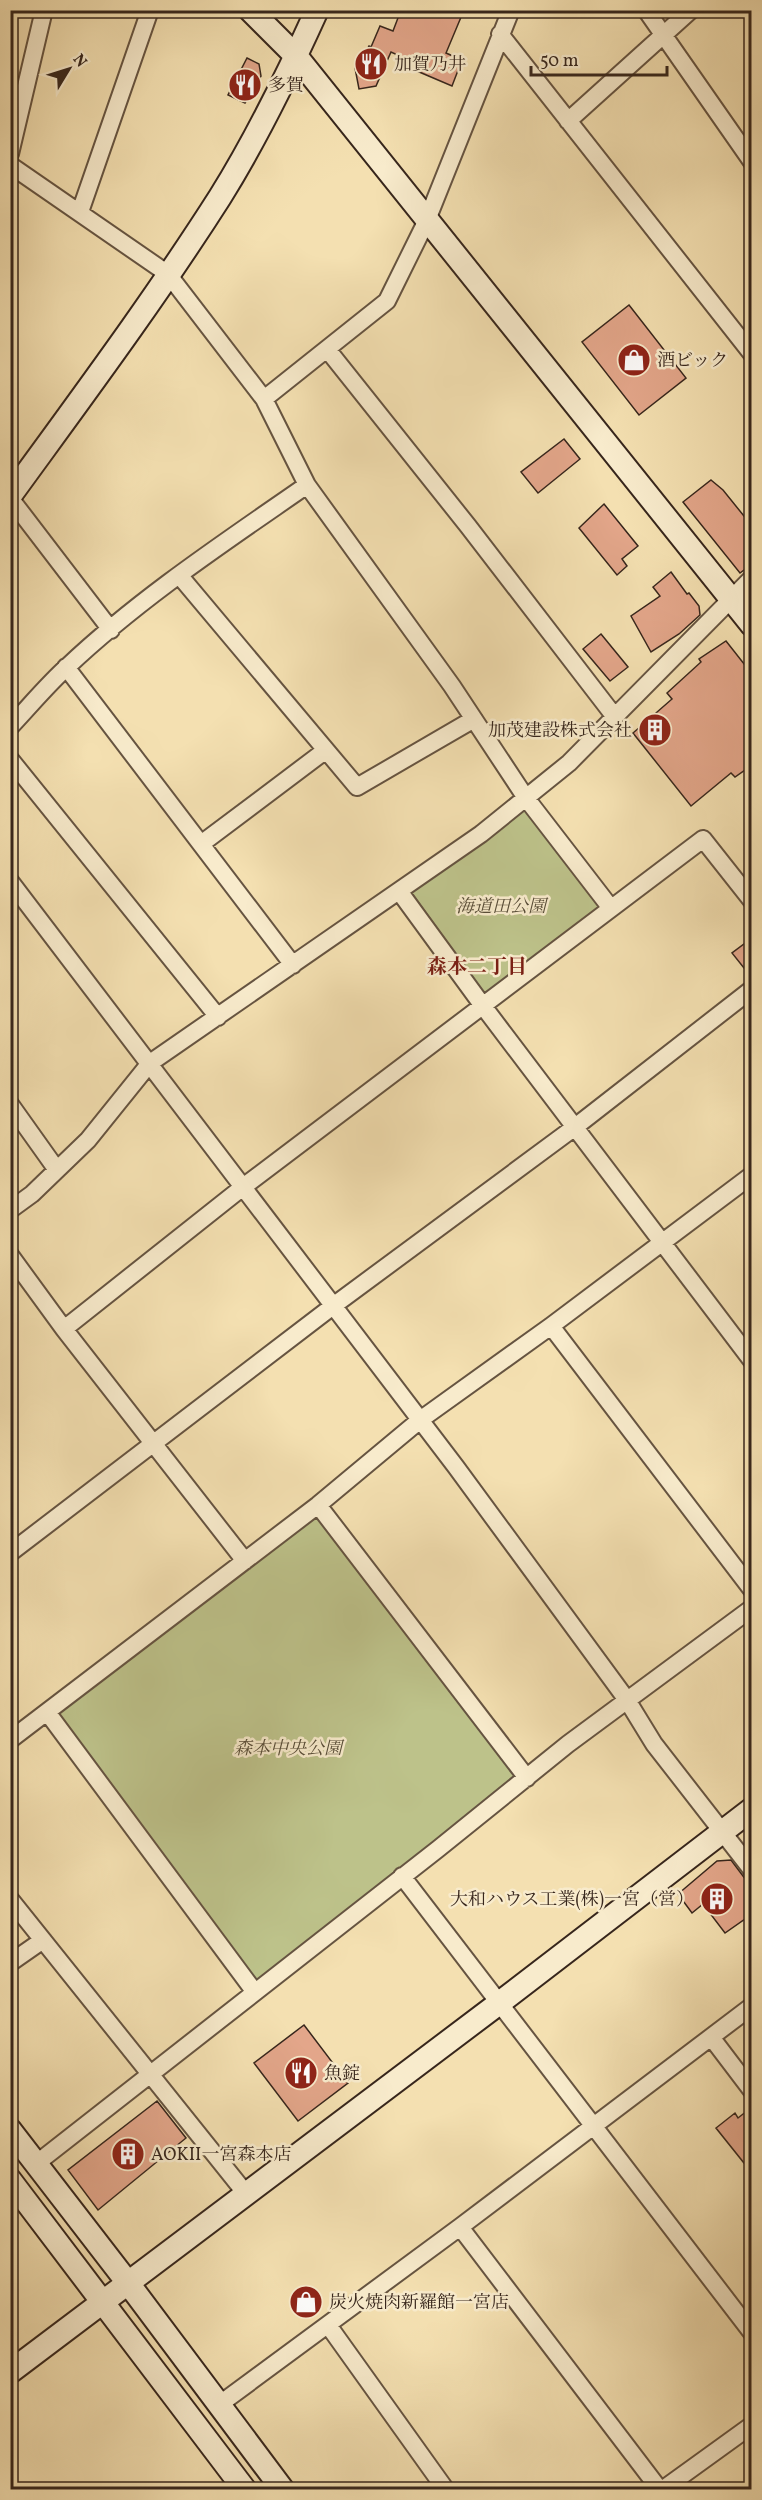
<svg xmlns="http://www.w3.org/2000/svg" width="762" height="2500" font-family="Vollkorn,'Noto Serif JP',serif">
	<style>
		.green { fill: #bdc28a; stroke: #7a7453; stroke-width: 1.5 }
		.building { fill: #e3a68a; stroke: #37261c; stroke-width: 1.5 }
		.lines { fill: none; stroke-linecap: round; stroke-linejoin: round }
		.street-casing { stroke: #665441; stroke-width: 20 }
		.secondary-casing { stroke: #37261c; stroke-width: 26 }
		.street { stroke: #f8ebcc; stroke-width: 16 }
		.secondary { stroke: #f8ebcc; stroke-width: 22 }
		.labels { text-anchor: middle; stroke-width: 5; stroke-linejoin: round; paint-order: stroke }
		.poi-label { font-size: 18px; fill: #37261c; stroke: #f8ebcc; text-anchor: start }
		.park-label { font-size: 18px; font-style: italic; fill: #584d38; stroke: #f8ebcc }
		.neighbourhood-label { font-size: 20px; font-weight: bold; fill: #7a1f14; stroke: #f8ebcc }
	</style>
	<rect width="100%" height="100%" fill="#f4e0b1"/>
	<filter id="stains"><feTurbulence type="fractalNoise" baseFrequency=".00333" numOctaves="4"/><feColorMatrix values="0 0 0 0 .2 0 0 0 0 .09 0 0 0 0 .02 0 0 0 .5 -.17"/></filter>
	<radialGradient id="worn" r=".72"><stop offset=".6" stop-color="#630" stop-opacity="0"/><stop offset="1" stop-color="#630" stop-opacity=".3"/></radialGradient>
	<path class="green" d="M526,809L601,907L487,998L411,892Z
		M323,1511L527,1778L254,1991L47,1712Z"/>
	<path class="building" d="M401,10H464L446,53L462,60L452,86L417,71L420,65L391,52L376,86L359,89L355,68L360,56L363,57L369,46L371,47L380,26L393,31Z
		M247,58L259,64L261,76L245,103L228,95Z
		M629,305L686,378L639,415L582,342Z
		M564,439L580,459L538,493L521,472Z
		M711,480L723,490L752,526V564L740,573L683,502Z
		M604,504L638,546L622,559L627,566L617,575L579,528Z
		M671,572L687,594L689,593L699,606L700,615L679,634L651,652L631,616L660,596L653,587Z
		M601,634L628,667L610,681L583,649Z
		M726,641L752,674V765L735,777L731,773L691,806L633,733L672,699L667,693L701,662L699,659Z
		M752,938V978L732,953Z
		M731,1860L752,1888V1914L725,1933L703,1904L692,1913L678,1894L717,1861Z
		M304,2025L348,2083L298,2121L254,2063Z
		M157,2101L186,2138L98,2210L68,2170Z
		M752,2107V2173L716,2128L735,2113L738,2118Z"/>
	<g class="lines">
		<defs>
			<path id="street" d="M646,10L752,162
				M500,34L752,354
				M568,121L691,10
				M10,154L44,10
				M10,165L168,274L264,399L307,485L452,686L526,798L610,907
				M80,212L150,10
				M327,349L468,526L615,717
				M264,399L387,301L427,220L511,10
				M10,498L111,630
				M179,575L357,787L474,719
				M66,667L293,965
				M10,727C29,707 47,685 67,667C140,598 225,542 307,485
				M10,759L218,1017
				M201,844L326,750
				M10,881L456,1467L627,1700L654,1744L752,1870
				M399,891L483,1006L752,1361
				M10,1104L57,1170
				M10,1210L32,1194L88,1140L150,1063L481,834L569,763L752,578
				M10,1255L64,1329L245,1561
				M551,1326L752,1590
				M64,1329L243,1187L703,839L752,901
				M318,1505L527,1778
				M10,1553L333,1306L575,1127L752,989
				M47,1712L254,1991
				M10,1740L318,1505L420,1420L551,1326L752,1175
				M402,1876L752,2333
				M10,1899L247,2195
				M10,1963L43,1940
				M711,2037L752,2091
				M37,2163L438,1849L568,1744L752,1608
				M460,2227L660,2490
				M328,2325L446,2490
				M220,2404L460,2227L752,2006
				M662,2490L752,2425"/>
			<path id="secondary" d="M250,10L296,56L752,625
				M10,496C82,397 155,299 220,197C257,138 288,74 317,10
				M10,2130L128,2283L283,2490
				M10,2180L245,2490
				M10,2372L498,2004L752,1809"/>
		</defs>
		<use href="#street" class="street-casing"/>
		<use href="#secondary" class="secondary-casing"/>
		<use href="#street" class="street"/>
		<use href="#secondary" class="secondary"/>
	</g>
	<defs>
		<symbol id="restaurant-disc" viewBox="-11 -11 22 22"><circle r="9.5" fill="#8f2418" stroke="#f8ebcc"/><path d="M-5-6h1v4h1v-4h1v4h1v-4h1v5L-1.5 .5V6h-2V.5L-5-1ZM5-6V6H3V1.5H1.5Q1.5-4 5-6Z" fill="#fff"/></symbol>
		<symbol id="shop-disc" viewBox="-11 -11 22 22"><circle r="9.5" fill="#8f2418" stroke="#f8ebcc"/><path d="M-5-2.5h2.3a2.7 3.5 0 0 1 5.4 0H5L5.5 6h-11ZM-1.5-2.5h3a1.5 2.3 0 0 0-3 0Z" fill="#fff"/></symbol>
		<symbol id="building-disc" viewBox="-11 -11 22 22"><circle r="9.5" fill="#8f2418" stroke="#f8ebcc"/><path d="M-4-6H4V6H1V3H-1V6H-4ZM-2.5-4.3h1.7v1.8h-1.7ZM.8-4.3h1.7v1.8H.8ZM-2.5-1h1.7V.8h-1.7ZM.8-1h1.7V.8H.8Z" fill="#fff"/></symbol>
	</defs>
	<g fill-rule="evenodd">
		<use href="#restaurant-disc" x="352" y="45" width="38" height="38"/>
		<use href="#restaurant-disc" x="226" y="66" width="38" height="38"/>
		<use href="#shop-disc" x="615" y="341" width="38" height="38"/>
		<use href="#building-disc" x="636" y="711" width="38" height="38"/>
		<use href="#building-disc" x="698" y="1880" width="38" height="38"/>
		<use href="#restaurant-disc" x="282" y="2054" width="38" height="38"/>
		<use href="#building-disc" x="109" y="2135" width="38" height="38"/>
		<use href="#shop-disc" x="287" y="2283" width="38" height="38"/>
	</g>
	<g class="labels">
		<g class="poi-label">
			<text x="394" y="70">加賀乃井</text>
			<text x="268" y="91">多賀</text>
			<text x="657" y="366">酒ビック</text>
			<text x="632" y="736" text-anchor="end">加茂建設株式会社</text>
			<text x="694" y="1905" text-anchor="end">大和ハウス工業(株)一宮（営）</text>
			<text x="324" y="2079">魚錠</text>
			<text x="151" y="2160">AOKII一宮森本店</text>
			<text x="329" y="2308">炭火焼肉新羅館一宮店</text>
		</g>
		<g class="park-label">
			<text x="501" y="912">海道田公園</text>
			<text x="288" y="1754">森本中央公園</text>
		</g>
		<g class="neighbourhood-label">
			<text x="477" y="973">森本二丁目</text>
		</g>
	</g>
	<rect width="762" height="2500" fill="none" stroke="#f4e0b1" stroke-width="36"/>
	<rect x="12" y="12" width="738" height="2476" fill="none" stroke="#37261c" stroke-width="3"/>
	<rect x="18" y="18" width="726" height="2464" fill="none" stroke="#37261c" stroke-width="1.5"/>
	<g transform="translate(69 69) rotate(52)" stroke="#f8ebcc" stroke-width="4.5" paint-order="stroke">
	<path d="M0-4.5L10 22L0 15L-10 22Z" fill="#37261c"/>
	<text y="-9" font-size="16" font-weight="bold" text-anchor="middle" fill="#37261c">N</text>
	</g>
	<path d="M531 66v9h136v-9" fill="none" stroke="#37261c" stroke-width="3"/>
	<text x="540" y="66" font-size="18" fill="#37261c" stroke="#f8ebcc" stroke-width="4.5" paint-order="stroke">50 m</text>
	<rect width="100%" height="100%" filter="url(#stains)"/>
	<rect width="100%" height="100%" fill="url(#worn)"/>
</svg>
